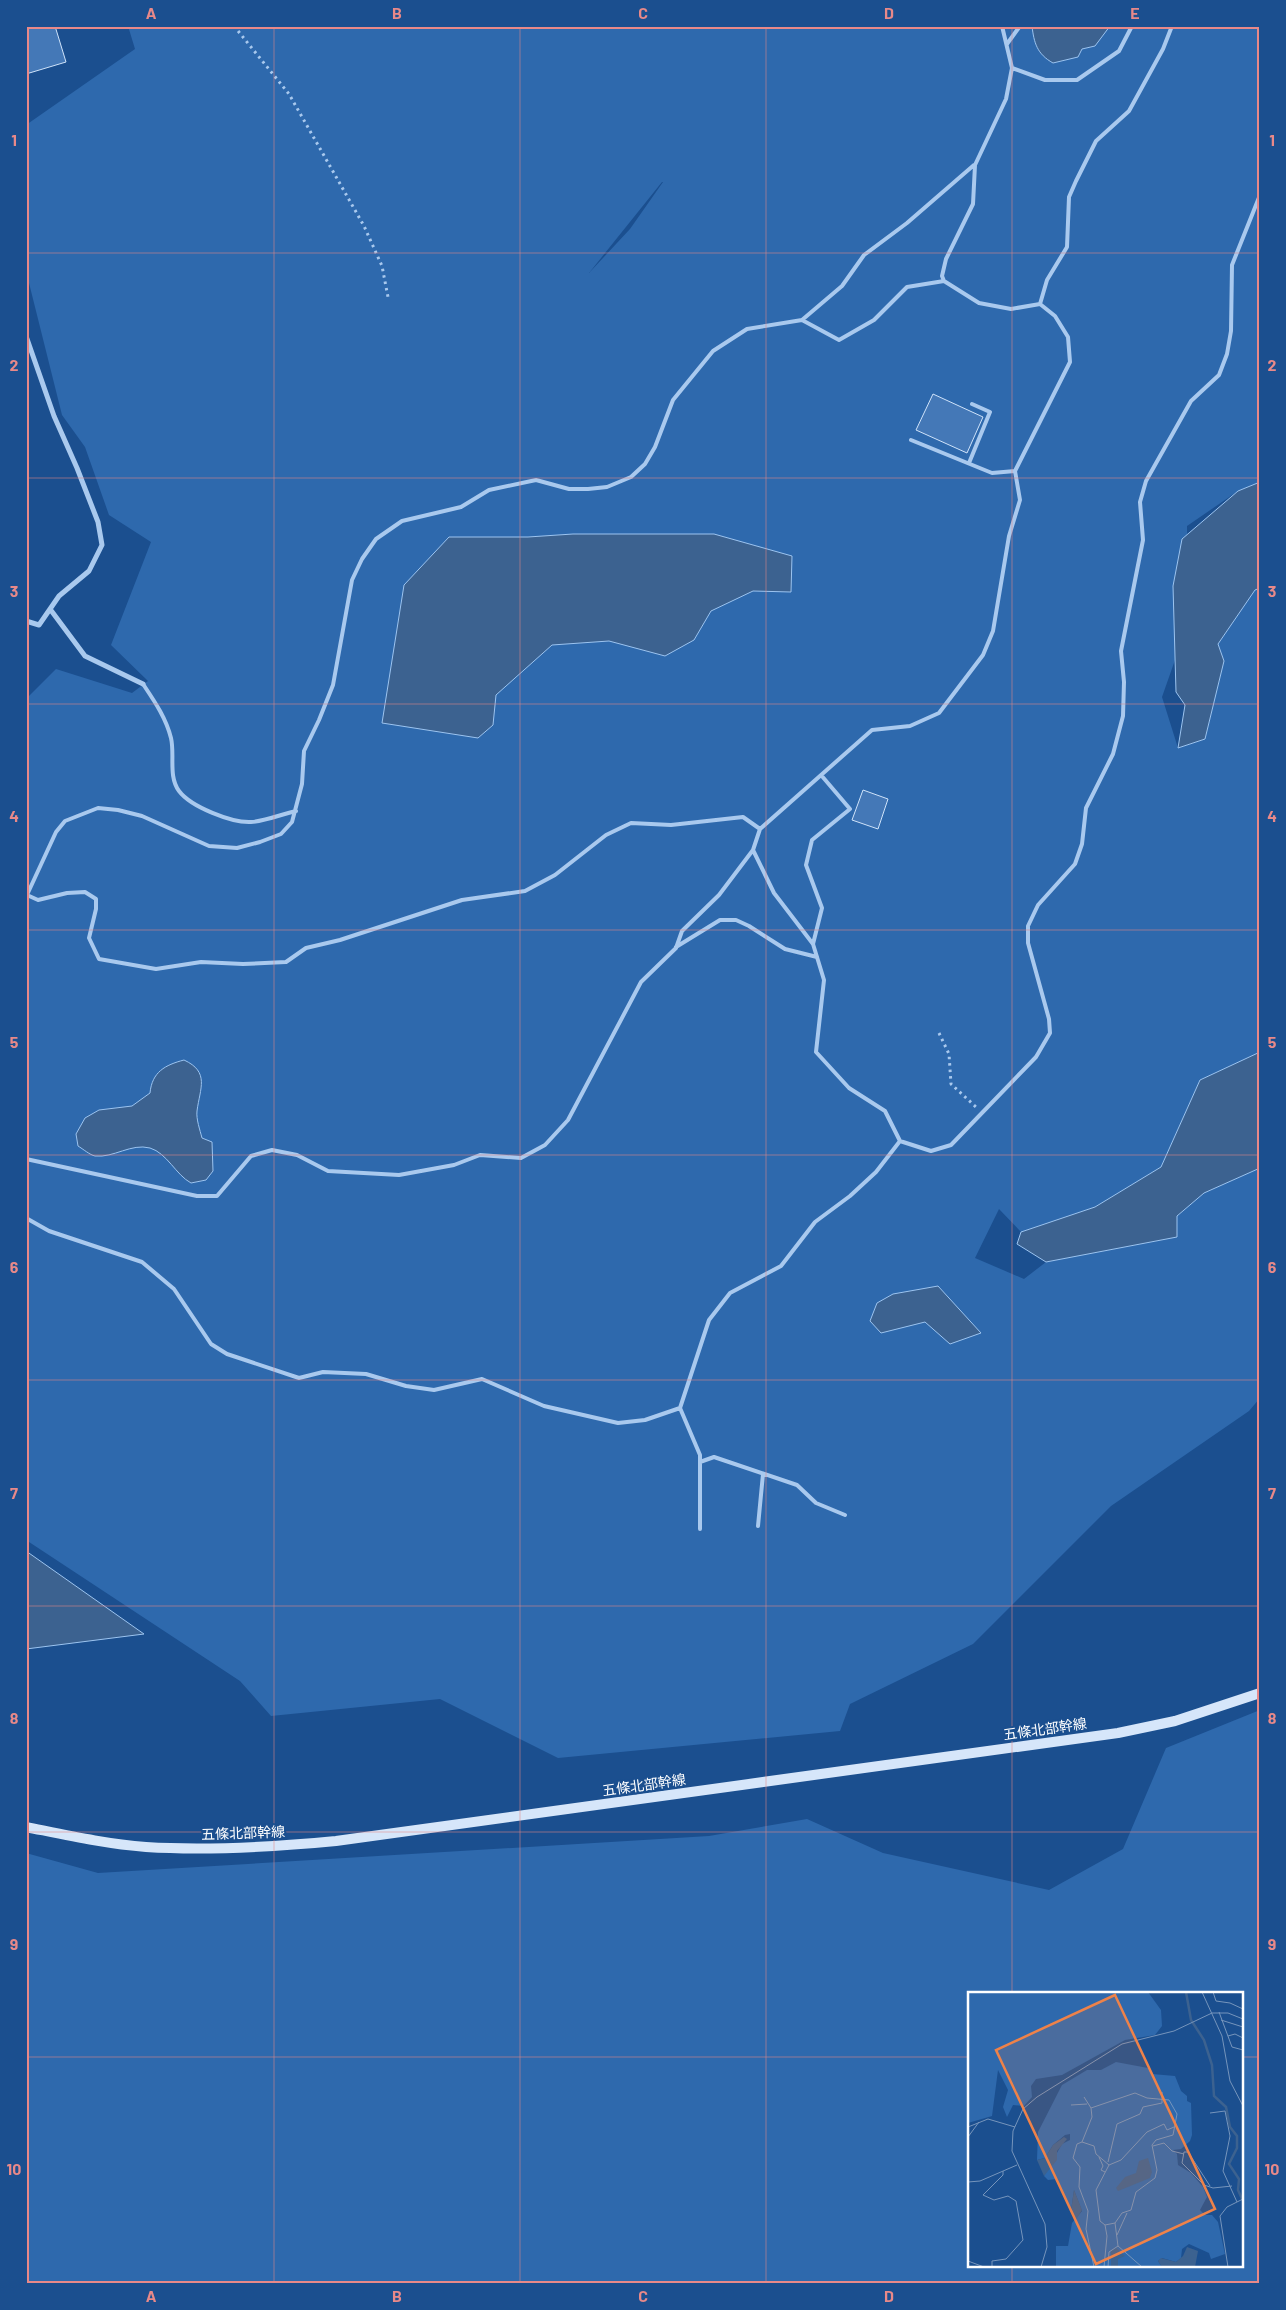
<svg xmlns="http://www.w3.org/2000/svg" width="1286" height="2310" font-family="Barlow,'Noto Sans JP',sans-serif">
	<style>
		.green { fill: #2e69ad; fill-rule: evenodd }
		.water { fill: #3c6290; stroke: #9cc4f0 }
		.building { fill: #4478b7; stroke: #cfe3fa }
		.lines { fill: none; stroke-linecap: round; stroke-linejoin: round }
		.path { stroke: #a9c9ee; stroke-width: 3; stroke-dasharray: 2.5 4; stroke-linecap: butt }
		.lane { stroke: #a9c9ee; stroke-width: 4 }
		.street { stroke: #a9c9ee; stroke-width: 5 }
		.secondary { stroke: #d6e6fa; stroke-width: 10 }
		.grid { fill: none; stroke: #e88989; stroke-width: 1; stroke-opacity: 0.55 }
		.labels { text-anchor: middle; stroke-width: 4; stroke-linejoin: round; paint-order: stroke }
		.street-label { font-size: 14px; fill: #fff; stroke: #1b4f8f }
		.inset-river { fill: none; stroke: #3c6290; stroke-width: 2.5 }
		.inset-road { fill: none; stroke: #7695bc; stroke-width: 1 }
		.view { fill: #ee8249; fill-opacity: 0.15; stroke: #ee8249; stroke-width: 2.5 }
		.inset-edge { fill: none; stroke: #fff; stroke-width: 2.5 }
		.neatline { fill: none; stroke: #e88989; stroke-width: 2 }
		.grid-label { font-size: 16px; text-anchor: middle; font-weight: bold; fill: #e88989 }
	</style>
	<rect width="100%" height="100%" fill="#1b4f8f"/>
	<path class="green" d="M128,26H1260V482L1238,491L1187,526L1188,623L1162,697L1178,748L1205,739L1224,661L1218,644L1255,590L1260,588V1052L1200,1080L1161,1167L1095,1207L1021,1232L999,1209L975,1258L1024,1279L1046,1262L1177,1237V1216L1204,1193L1260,1168V1398L1249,1411L1111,1506L973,1644L850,1704L840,1731L558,1758L440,1699L271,1716L240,1681L26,1540V699L56,669L132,693L148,681L111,645L151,542L109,515L85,447L62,415L26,271V125L135,49ZM663,182L630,229L589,273L662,182Z
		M1260,1710V2284H26V1853L98,1873L709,1836L807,1819L883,1853L1049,1890L1123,1849L1166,1748ZM970,1994H1242V2266H970Z"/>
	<path class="water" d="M1032,26H1110L1095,46L1082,49L1078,57L1053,63C1037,54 1034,43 1032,26Z
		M1260,482V588L1255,590L1218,644L1224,661L1205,739L1178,748L1185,705L1176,692L1173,586L1182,539L1238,491Z
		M573,534H714L792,556L791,592L753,591L711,611L694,640L665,656L609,641L552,645L496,695L493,725L478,738L382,723L404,585L449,537H528Z
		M1260,1052V1168L1204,1193L1177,1216V1237L1046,1262L1017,1244L1021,1232L1095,1207L1161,1167L1200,1080Z
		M184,1060C210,1072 200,1088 197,1111C196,1119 200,1130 202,1138L212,1142L213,1171L206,1180L191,1183C176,1175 167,1153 150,1148C131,1143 114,1158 95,1156C90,1155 83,1149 78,1146L76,1134L85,1118L99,1110L132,1106L150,1093C152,1072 165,1065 184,1060Z
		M938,1286L981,1333L950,1344L925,1322L881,1333L870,1321L877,1303L893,1294Z
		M26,1551L144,1634L26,1649Z"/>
	<path class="building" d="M26,26H55L66,62L26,74Z
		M933,394L983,417L967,453L916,430Z
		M863,790L888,799L878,829L852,820Z"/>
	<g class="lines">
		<path class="path" d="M234,26L289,94L364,226L382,266L388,297
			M939,1033L949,1054L951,1084L976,1107"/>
		<path class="lane" d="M1007,44L1020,26
			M1012,68L1045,80H1077L1119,51L1132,26
			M944,281L942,276L946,259L973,204L975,165L1006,99L1012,68L1002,26
			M802,320L842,286L864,255L907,223L974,165
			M911,440L992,473L1015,471
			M969,463L990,412L972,404
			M143,684C155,702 166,718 171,738C175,755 168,776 179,791C191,807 232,823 251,822C266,821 282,814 296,811
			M27,895L38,900L67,893L85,892L96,899V909L89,938L99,959L156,969L201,962L243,964L286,962L306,948L340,940L462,900L525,891L555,875L606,835L631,823L671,825L743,817L760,829
			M26,897L56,832L65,821L98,808L118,810L142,816L209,846L237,848L260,842L281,834L292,822L302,784L304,751L319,720L333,685L352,580L362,559L376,539L402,521L461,507L489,490L536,480L569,489H588L607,487L631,477L645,464L655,447L673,400L713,351L747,329L802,320L839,340L874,320L907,287L944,281L979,303L1011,309L1040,304
			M813,944L822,908L806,865L812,840L850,809L821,775
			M676,947L720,920H736L749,926L785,949L817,957
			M900,1141L931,1151L951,1145L1036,1057L1050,1033L1049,1019L1028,943V926L1038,905L1075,864L1082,844L1086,808L1113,754L1123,716L1124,682L1121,651L1143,540L1140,502L1146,481L1191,401L1219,375L1227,354L1231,331L1232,265L1260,195
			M26,1159L197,1196H217L251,1156L272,1150L297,1155L328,1171L399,1175L454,1165L480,1155L521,1158L545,1145L568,1120L641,982L676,948L682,931L719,895L753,850
			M26,1218L49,1231L142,1262L174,1289L211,1344L227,1354L299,1378L323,1372L366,1374L406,1386L434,1390L482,1379L544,1406L618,1423L645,1420L680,1408
			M700,1462L714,1457L797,1485L816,1503L845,1515
			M758,1526L763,1474
			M700,1529V1455L680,1408L709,1320L730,1293L781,1266L815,1222L850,1196L876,1172L900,1141L885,1111L849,1088L816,1052L824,980L813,944L774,893L753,850L760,829L872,730L910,726L939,713L983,655L993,631L1009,536L1020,500L1015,471L1070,362L1068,337L1055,316L1040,304L1047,280L1067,247L1069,197L1076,181L1096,141L1129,111L1163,49L1172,26"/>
		<path class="street" d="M26,336L54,416L77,468L98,522L102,545L89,571L59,596L39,625L26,621
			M50,609L85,656L143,684"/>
		<path class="secondary" d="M26,1827C66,1835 106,1844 146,1847C210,1851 273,1847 336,1841L1118,1733L1175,1721L1260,1693"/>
	</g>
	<path class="grid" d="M274,26V2284M520,26V2284M766,26V2284M1012,26V1994M26,253H1260M26,478H1260M26,704H1260M26,930H1260M26,1155H1260M26,1380H1260M26,1606H1260M26,1832H1260M26,2057H970M1242,2057H1260M1012,2266V2284"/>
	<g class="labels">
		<g class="street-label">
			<text transform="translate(1045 1729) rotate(-8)" y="5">五條北部幹線</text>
			<text transform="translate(644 1785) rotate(-8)" y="5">五條北部幹線</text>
			<text transform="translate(243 1833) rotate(-2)" y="5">五條北部幹線</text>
		</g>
	</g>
	<g transform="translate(968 1992)">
		<rect width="275" height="275" fill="#1b4f8f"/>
		<path d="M0,0H180L193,18L194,34L187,43L157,48L94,83L68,87L63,94L64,105L56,114L45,113L39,125L35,115L40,98L30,78L24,124L0,131ZM148,70L180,76L184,82L207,84L213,99L219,104V109L223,111L224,143L222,149L213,157L205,158L209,162L210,173L223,181L235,195L239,205L232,218L237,223H244L250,230L257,262L243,267L241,261L221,252L214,257L213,266L208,270L194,266L190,269L194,275H88V254H100L104,231L114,219L106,198L103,219L89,187L80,188L76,184L94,152L102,148V142L97,143L85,153L77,166L69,168L70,140L94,93L119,78H133Z" fill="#2e69ad"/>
		<path d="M96,145L99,147L89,159V168L76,184L69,168L77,166L85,153ZM180,166L184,180L182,186L150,199L148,196L157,185L168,181L171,169ZM106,198L114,218L108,228L103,219ZM219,255L230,259L227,275H194L190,269L193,266L208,270L215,264ZM148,256L157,264L150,267V275H143V259Z" fill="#3c6290"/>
		<path class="inset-river" d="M218,0L223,28L236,48L244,73L246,104L258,115L262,135L269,144V156L261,172L271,187L270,198L275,209"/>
		<path class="inset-road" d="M234,0L254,44L262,89L275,114M245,0L248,9L262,11L275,17M251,20L264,55L275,58M253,28L275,35M260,44L267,42L275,46M116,105L123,116L124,125L114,150L126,154L128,162L141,173L128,198L132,229L137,233L139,244L136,275M103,113L119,112M123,116L167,101L179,106L201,108L209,122L205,143L188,148L184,153L189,178L187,186L168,200L163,218L154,221L147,231L137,233M242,121L257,119L262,144L255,179L269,210M0,135L20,127L47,135M0,145L11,130M114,150L109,152L105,166L112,175L111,195L120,219L118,237L126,275M185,154L196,151L204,159L216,162M131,165L135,174L133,178L137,180M140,170L149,132L172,122L175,115L194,111V100M141,173L153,168L179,140L196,132L199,138L206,135M0,190L12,189L49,173M242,194L220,160H216L214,171L236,193L245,196L264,194M147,231L150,254L174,275M149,243L159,221M0,269L16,275M24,275V269L38,267L55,248L48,209L40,204L26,208L15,203L35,183V179M73,275L79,255L77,232L44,159L45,139L55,117L69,105L154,52L206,39L244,21H260L275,27M140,275L141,260L150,254M260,275L252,224L259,215L275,207"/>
		<path class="view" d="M147,3L247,217L128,272L28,58Z"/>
		<rect width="275" height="275" class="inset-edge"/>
	</g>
	<rect width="1286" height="2310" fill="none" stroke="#1b4f8f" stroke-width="55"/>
	<rect x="28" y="28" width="1230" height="2254" class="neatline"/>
	<g class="grid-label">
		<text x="151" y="19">A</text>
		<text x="397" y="19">B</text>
		<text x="643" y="19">C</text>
		<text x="889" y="19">D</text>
		<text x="1135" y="19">E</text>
		<text x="14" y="146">1</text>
		<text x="1272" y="146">1</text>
		<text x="14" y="371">2</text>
		<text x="1272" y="371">2</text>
		<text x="14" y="597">3</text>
		<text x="1272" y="597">3</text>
		<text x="14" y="822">4</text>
		<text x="1272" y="822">4</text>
		<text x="14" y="1048">5</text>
		<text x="1272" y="1048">5</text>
		<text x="14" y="1273">6</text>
		<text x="1272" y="1273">6</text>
		<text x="14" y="1499">7</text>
		<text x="1272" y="1499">7</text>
		<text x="14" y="1724">8</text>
		<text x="1272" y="1724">8</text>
		<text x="14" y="1950">9</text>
		<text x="1272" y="1950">9</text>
		<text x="14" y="2175">10</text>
		<text x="1272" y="2175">10</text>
		<text x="151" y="2302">A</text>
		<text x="397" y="2302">B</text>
		<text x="643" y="2302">C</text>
		<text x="889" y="2302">D</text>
		<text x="1135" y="2302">E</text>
	</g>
</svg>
